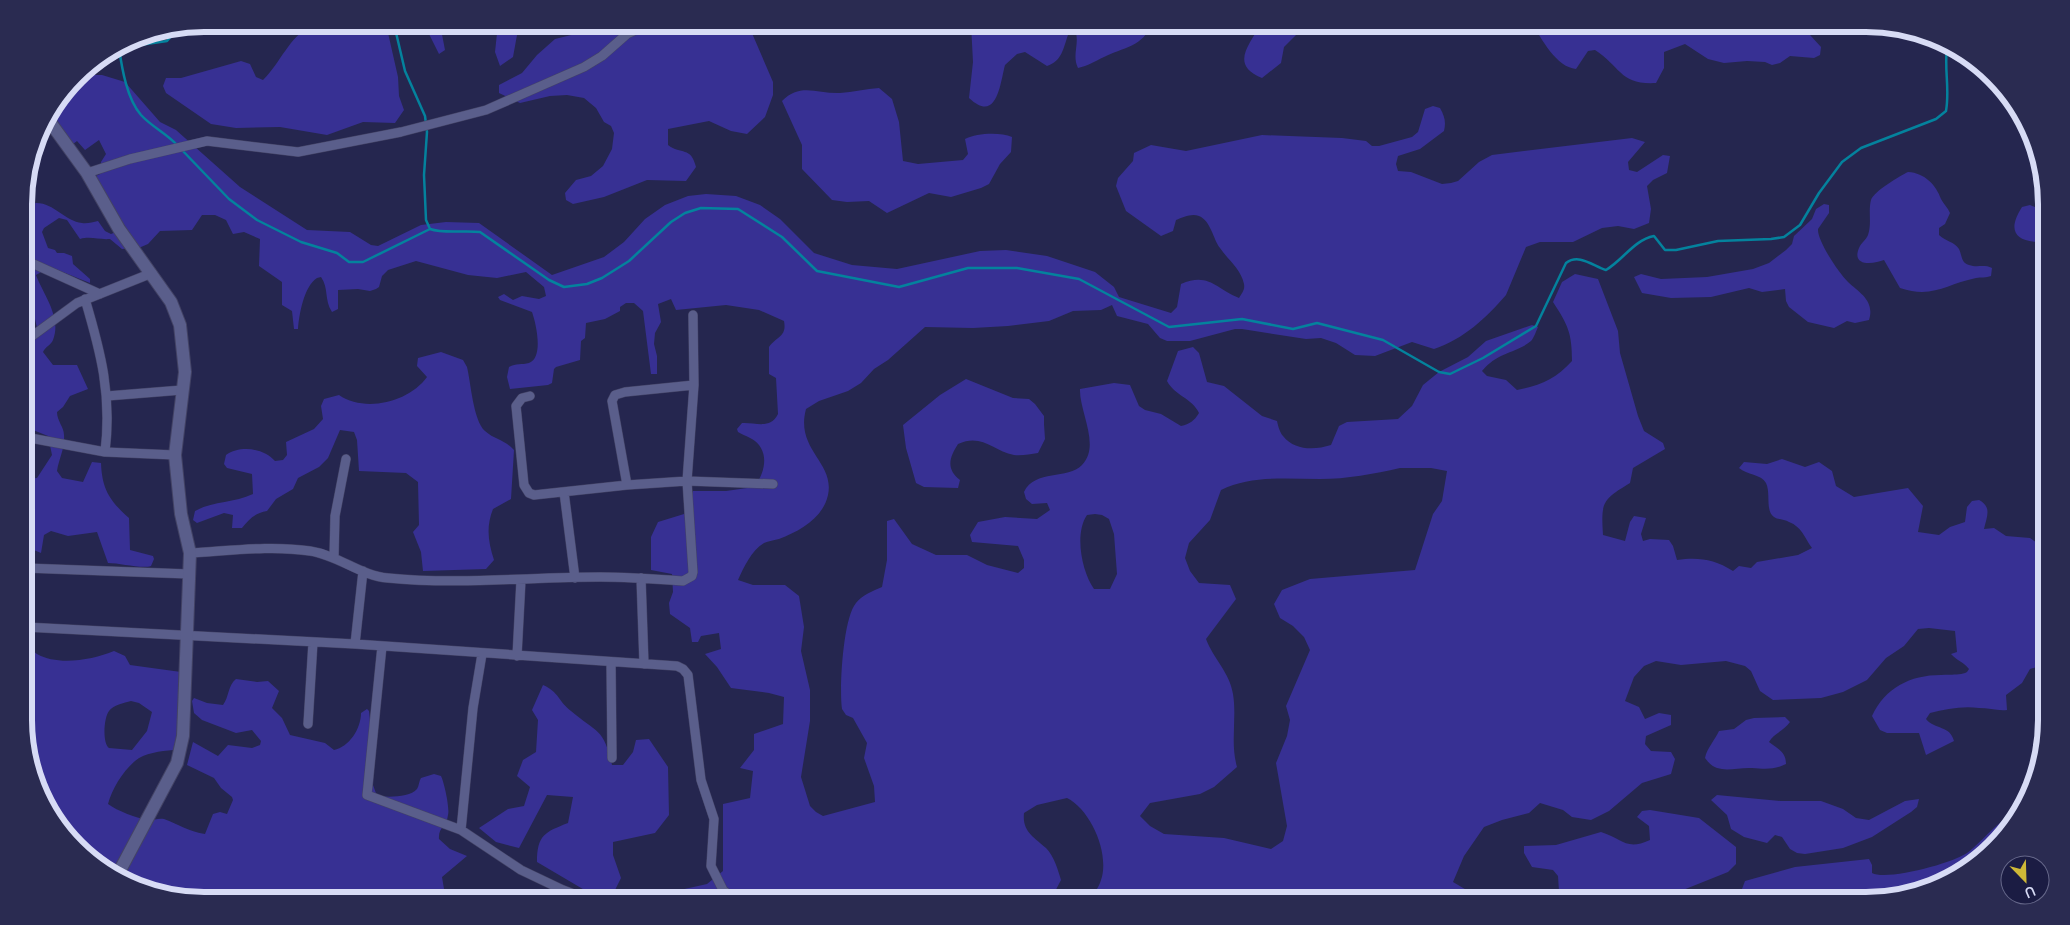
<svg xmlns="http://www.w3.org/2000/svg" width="2070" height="925" font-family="Manrope,sans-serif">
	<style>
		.green { fill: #373093; fill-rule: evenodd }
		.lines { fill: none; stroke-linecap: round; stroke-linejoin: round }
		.stream { stroke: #04829d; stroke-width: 2.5 }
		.minor-casing { stroke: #434365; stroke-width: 10 }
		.secondary-casing { stroke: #434365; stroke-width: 14 }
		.minor { stroke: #5a5e8b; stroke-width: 9 }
		.secondary { stroke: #5a5e8b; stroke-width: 12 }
		.rim { fill: none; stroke: #d7dbf5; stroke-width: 6 }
	</style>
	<rect width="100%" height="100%" fill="#25264f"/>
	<path class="green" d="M313,24H386L398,77L399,96L404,110L395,123L363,122L327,135L280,127L236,128L211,124L166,93L163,86L166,78H181L241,61L250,64L256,77L263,80C282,61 288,38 313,24Z
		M427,24H440L445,50L439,54L429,34Z
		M498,24H519L513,57L500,66L495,52Z
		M616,24H748L773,82V95L765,117L747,134L731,131L709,121L668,129V145C681,155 691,146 696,167L686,181L647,180L604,197L573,204L566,200L565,193L576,180L591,176L603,166L612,149L614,133L611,126L604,122L596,108L584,98L567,95L550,96L520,103L499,93V85L522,73L537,55L555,39Z
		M971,24H1150C1146,46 1121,48 1104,57C1095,61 1088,66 1078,68C1072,56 1079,45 1076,33L1068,35C1063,49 1062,61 1047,66L1025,52L1017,54L1005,65C1000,84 997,124 969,98L973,62Z
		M1261,24H1307L1284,47L1281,63L1262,78C1229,65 1250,44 1261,24Z
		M1532,24H1800L1821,47L1820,55L1814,58L1790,56L1780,63L1772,65L1765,62L1747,61L1724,63L1708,59L1685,44L1664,52V68L1656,83C1620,85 1621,67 1595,50L1588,51L1576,69C1556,67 1542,39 1532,24Z
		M80,75H102L125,82L160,122L176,130L240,187L307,230L350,232L371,245L378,246L421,225L446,222L479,223L552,275L604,257L624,242L645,219L665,205L688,196L706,194L736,196L760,205L780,219L814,253L852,265L897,269L980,251L1006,250L1047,256L1095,272L1114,287L1119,297L1171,313L1177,307L1181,284C1209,272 1216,289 1239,298C1242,293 1245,290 1244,284C1241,269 1228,260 1220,248C1213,239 1211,221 1199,216C1192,213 1183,217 1176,220L1173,231L1161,236L1126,211L1116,186L1118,178L1133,161L1134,153L1151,145L1186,151L1262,135L1342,138L1366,141L1372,146H1379L1412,137L1418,132L1425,109L1433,106L1440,108C1445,117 1446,122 1444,131L1420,149L1398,156L1396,164L1398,171L1411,172L1442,184L1451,183L1458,181L1479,162L1492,155L1632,138L1645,142L1628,162L1629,170L1637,172L1663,155L1670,156L1667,173L1653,180L1647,186L1651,209L1649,223L1634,229L1618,226L1602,228L1573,242H1540L1526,247L1506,295C1486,318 1464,339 1434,349L1412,342L1375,356L1355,355L1336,343L1321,338L1306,339L1242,329H1235L1190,341H1167L1160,338L1148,324L1117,316L1112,305L1101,310L1073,311L1049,321L1008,326L973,328L925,327L888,360L874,369L861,383L848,391L819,401L806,409C795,450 835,462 828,495C823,518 800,531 779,539C775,540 768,541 764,543C751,551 744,567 738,580L753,585H785L799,596L804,627L801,651L810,690V721L801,777L810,806L816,812L823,816L875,802L874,786L864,758L867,743L853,718L846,715L842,709C839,689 843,618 856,603C862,595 873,591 882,587L887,560V521L894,519L912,544L936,555H967L987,565L1018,573L1024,568V560L1018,546L972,542L970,535L978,522L1005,517L1037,519L1050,510L1047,503L1032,504L1026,499L1024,492C1035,469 1068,480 1082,465C1101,446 1079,411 1080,389L1114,383L1130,385L1139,406L1145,410L1161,414L1181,426C1190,424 1194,421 1199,413C1192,398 1175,396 1167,381L1178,351L1193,347L1199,353L1207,382L1224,386L1262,416L1277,421C1278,426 1280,433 1283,436C1295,451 1315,450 1331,445L1339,426L1347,422L1398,419L1412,406L1423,385L1439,372L1468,357L1486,341L1532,325L1538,327C1536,331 1534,338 1531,341C1517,353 1497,352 1482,371L1487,376L1506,380L1517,390C1539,386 1556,379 1572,361C1572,333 1568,325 1553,302L1562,282L1575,274L1598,279L1618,331L1620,353L1638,416L1644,431L1663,443L1665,449L1633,468L1630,483C1602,500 1601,502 1603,535L1625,541L1630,522L1634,516L1646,518L1641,534L1643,541L1650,539L1669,540L1673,546L1677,560C1698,557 1714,559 1733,571L1739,566L1751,568L1757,562L1798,555L1812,548C1804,537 1802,527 1789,522C1785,519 1778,520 1774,517C1765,511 1771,493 1766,483C1761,474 1747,475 1739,468L1744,462L1767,464L1782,459L1805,467L1819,462L1832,471L1836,486L1854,497L1908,488L1923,506L1918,532L1939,535L1950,527L1965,522L1967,507L1972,501L1979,500C1992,507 1987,516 1984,529L1994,528L2006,536L2030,538L2046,549V664L2030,669L2022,683L2006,695L2007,710C1997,711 1989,708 1979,708C1962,706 1946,709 1930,713L1926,719C1935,730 1950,725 1954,741L1926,755L1919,733H1887L1880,730L1872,716C1885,688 1910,675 1941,675C1949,674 1960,676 1967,672L1969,669C1964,662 1957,661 1951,654L1957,652L1955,631L1929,628L1918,629L1904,646L1886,658L1867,680L1843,692L1821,698L1773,700L1760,691L1751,671L1745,666L1726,661L1681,665L1656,661L1644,666L1634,677L1625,701L1639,707L1645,719L1659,713L1671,715V725L1646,736L1645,744L1651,751L1671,752L1675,759L1671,774L1642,783L1609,811L1591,820L1572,817L1563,810L1540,803L1529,813L1502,820L1484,827L1464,856L1453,882L1480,898L1482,901H1089C1093,895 1099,887 1101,880C1110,854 1091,810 1067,798L1037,805L1024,813C1022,832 1034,837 1046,848C1054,856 1058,870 1061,880L1050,901H632L630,891L639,890L662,894L707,884L723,871V804L750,798L753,771L740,768L754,750V734L783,724L784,697L769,693L731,688L717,667L705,654L721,649L719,633L701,636L698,642H692L690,628L670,614L669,603L673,592L672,574L651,570V537L658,522L684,514L693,491H726L754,487C763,476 769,458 759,445C755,439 745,436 738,432L737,429L742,423C755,422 770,430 778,414L776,378L769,374V347C777,336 787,337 784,321L759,310L726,305L676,310L671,299L658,304L661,322L655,333L654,344L657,356V374H651L643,311L634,303H626L620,307V311L605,319L586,323L585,338L581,341L580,360L556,367L554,369L552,383L548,385L510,389L507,377L509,367C516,363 522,365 529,363C544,358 536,323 532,312L500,300L498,297L504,294L513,300L522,296L539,299L546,296L544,287L526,272L497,278L468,275L416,261L388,270L382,276L379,287L376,289L370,291L358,289L338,290V309L332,312C324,300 329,288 321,277L317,278C304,286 299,315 298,329H294L292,311L282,305V282L259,266L260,239L244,232L233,234L226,220L215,215H202L192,230L160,231L148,244L141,247L122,249L110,239C99,240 91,236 80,239L67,220L59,218L44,228L42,232L48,248L55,250L57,253H64L72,256L73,264L90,279V283L50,267L36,275C43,294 62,317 53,340C51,345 45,347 43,352L53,365H77L88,389L70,396L63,407L57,412C57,421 64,427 64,435C65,449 59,458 57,471L62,478L83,482L92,462L101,463C102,490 110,501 129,518L130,550L153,556L154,559L151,566C141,569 120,563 108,563L97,532L68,536L51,531L44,535L41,553L29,548L31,529L25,528V479L37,478L52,455L48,436L33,430L30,424L35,391L31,380L32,372L29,355L37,328L33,310L24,308V206C49,194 62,221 82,223C87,224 93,222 98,221L105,231L111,234L116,232L87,180L100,174L101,162L106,154L99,140L85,150L77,141L64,151L44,122ZM1400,468H1431L1447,471L1442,501L1433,514L1415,570L1310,579L1282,590L1274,604L1280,618L1293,626L1304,637L1310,650L1286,706L1290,720L1287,736L1276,763L1287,826L1283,841L1271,849L1224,838L1164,834L1150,826L1140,816L1150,803L1200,794L1214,787L1237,767C1230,743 1237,718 1233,694C1230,673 1213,658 1206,639L1236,599L1230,585L1199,583L1190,571L1185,558L1189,543L1210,520L1221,490C1251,475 1287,479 1320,479C1347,479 1374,474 1400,468ZM1095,514L1102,515L1109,519L1114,534L1117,574L1110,589H1094C1082,572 1074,534 1087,515Z
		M879,88L892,99L899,122L903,161L918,164L963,160L968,154L965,139C977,133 1000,132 1012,137L1011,152L1000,164L989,184L981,188L951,197L929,193L887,213L869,201L847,202L832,200L802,169V145L782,101C800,82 818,94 840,93C853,92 866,89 879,88Z
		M1908,172C1925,173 1936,185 1941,199C1943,203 1948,208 1950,213L1945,224L1939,228V235C1945,241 1955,242 1959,249C1962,255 1961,263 1969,265C1977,268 1984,264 1992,268L1991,276C1986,278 1981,277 1976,278C1946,284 1933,299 1900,288L1884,260C1874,264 1851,267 1859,248C1861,243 1866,240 1868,235C1872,224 1868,211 1871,200C1874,191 1900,176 1908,172Z
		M1824,204L1829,205V213L1818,229C1817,241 1839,273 1848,282C1860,293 1875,301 1869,320L1855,323L1847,321L1834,328L1808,322L1789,307L1786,301L1785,289L1762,292L1749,288L1711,297L1671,298L1642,293L1634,277L1641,274L1661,279L1707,277L1753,269L1769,263L1786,250L1792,244L1794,236L1812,219L1816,209Z
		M2045,204V242C2016,243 2006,232 2022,207L2030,205L2037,208Z
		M441,352L463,360L467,367C471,383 473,420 485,431C495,440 504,439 514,450L511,499L493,509C486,527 488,541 494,560L486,569L423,571L421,552L413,532L419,525L418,482L406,473L359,471L357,440L354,432L340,430L328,458L319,467L298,478L293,489L276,499L267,511C255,513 249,519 242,528H232L233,515L224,513L197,523L193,520L195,511C213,501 234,503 253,494L252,474L227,468L224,464L226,455C240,445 264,448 275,461L283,460L287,455L286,442L314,429L323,419L321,406L324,399L339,395C365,413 409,402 427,377L417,366L418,358Z
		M966,379L1013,398L1029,399L1035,404L1044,416V424L1045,439L1038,453C1030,454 1022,456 1014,455C993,451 982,433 958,444C949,458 946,469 960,480L958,488L924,487L916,483L906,448L903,425L940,395Z
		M25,644C30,646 32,651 37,654C58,666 92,660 114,651L125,656L130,665L181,672L178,742L173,750C161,751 144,753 135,761C123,771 112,789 108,804C117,811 137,818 148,820C154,820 159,818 164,819C178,824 190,832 205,834L213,814L220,812L227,814L233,800L232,797L221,788L214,778L187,765L193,742L218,756L228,745L252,748L260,745L261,741L252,730L236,733L202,720L194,713L192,701L194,698L207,703L223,705C229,697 228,685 236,679L257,682L268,681L279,691L272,708L282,718L290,735L325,743L334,750C349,747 361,729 361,713L367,709L369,711L374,756L373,785L377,796C387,797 410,798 417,789C419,786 419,781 421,778L434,774L441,776C444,782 450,808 448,815C447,826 438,827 439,839L450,849L467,856L442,877L446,901H205L135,887L61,830L25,744V740L30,737L29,727L25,724ZM131,701L139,703L152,712L147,731L132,750L109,748C102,743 104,717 109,711C113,705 124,703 131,701Z
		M543,685C559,692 559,702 571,711C597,733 604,728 612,765H623L633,752L636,740L649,739L668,767L669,815L655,833L613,842V855L621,878L610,900L593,895L537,862C537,835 545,832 568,823L573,797L547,795L519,848L496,842L479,828L508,809L524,806L530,787L517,776L523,760L536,752L538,720L532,710Z
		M1785,717L1790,722C1784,731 1774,733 1769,742C1778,749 1786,752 1786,764C1774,770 1765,769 1752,768C1734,767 1717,776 1705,758C1707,748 1715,740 1719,731L1734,729L1746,720L1754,718Z
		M1717,795L1781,801H1821L1843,809L1856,818L1869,820L1905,801L1919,799L1917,807L1911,812L1872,837L1843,848L1805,854L1797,853L1790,849L1782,837L1775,835L1767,843L1744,837L1731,829L1727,815L1711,800Z
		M1650,810L1699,818L1736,847V864L1728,872L1683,890L1676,889L1637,901H1603L1590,896L1571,899L1564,897L1559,891L1558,876L1553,870L1532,867L1524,853V846L1556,845L1601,832C1623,839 1626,851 1650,840L1649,826L1637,817L1642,811Z
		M2018,814L2009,831L1966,871L1877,901H1728L1742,889L1745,881L1795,867L1869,859L1872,865V873C1887,881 1953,863 1967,853C1984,841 1997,819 2018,814Z"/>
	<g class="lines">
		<path class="stream" d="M394,24L405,71L425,116L427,132L424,175L426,220L430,229
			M177,145C166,133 152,127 141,115C127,99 122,69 119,48L167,41L177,29
			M181,149L229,199L257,220L301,242L337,253L349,262H363L430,229C444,234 464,230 480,232L549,280L564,287L587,284L602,278L629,261L671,222L685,213L701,208L738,209L782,237L817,271L899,287L968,268H1017L1079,279L1169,327L1242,319L1293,329L1317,323L1383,340L1439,372L1450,374L1483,358L1536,326L1566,263C1579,253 1593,266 1606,270C1623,260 1634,240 1654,236L1665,250H1676L1718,241L1771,239L1784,237L1800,225L1819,193L1842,162L1861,148L1936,119L1946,111C1950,89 1944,69 1947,47"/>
		<defs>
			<path id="minor" d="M87,173L130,159L207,141L298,152L401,132L486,110L584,67L602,56L627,34L638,29L670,24
				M27,261L100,294
				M85,299C101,353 112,395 105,452
				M24,342L77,303L152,273
				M107,396L182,390
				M530,396L522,398L516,406L524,485L529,493L534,495L627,485L687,481L773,484
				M25,437L105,452L175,455
				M627,485L612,401L615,395L625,392L694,385
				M564,492L575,578
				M190,553C229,551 271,545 310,551C338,555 361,576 388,578C459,585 529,577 600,577C627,577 655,579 683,581L692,576L693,572L687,481L694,385L693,315
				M334,557L335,516L346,459
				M25,568L189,574
				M641,578L644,664
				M25,627L355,644L677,666L683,669L688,675L701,780L714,819L711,866L723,890L736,901
				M355,644L363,571
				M382,646L367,795L461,830L521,870L563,890L592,901
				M517,656L521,580
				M611,662L612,758
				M308,724L313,642
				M461,830L473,708L482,654"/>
			<path id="secondary" d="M47,118L87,173L119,229L171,302L180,325L185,372L175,455L181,514L190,553L183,736L177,763L118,874"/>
		</defs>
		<use href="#minor" class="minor-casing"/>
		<use href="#secondary" class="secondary-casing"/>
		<use href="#minor" class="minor"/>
		<use href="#secondary" class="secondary"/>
	</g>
	<path d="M0 0H2070V925H0ZM204 32H1866A172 172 0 0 1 2038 204V720A172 172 0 0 1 1866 892H204A172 172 0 0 1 32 720V204A172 172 0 0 1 204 32Z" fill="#2a2b51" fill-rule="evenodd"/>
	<path class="rim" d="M204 32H1866A172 172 0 0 1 2038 204V720A172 172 0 0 1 1866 892H204A172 172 0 0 1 32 720V204A172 172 0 0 1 204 32Z"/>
	<g transform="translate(2025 880) rotate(157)"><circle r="24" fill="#1b1c43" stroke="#66688a"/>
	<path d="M0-4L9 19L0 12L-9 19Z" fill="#ceb837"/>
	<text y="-8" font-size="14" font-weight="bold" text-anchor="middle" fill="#d7dbf5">U</text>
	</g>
</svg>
